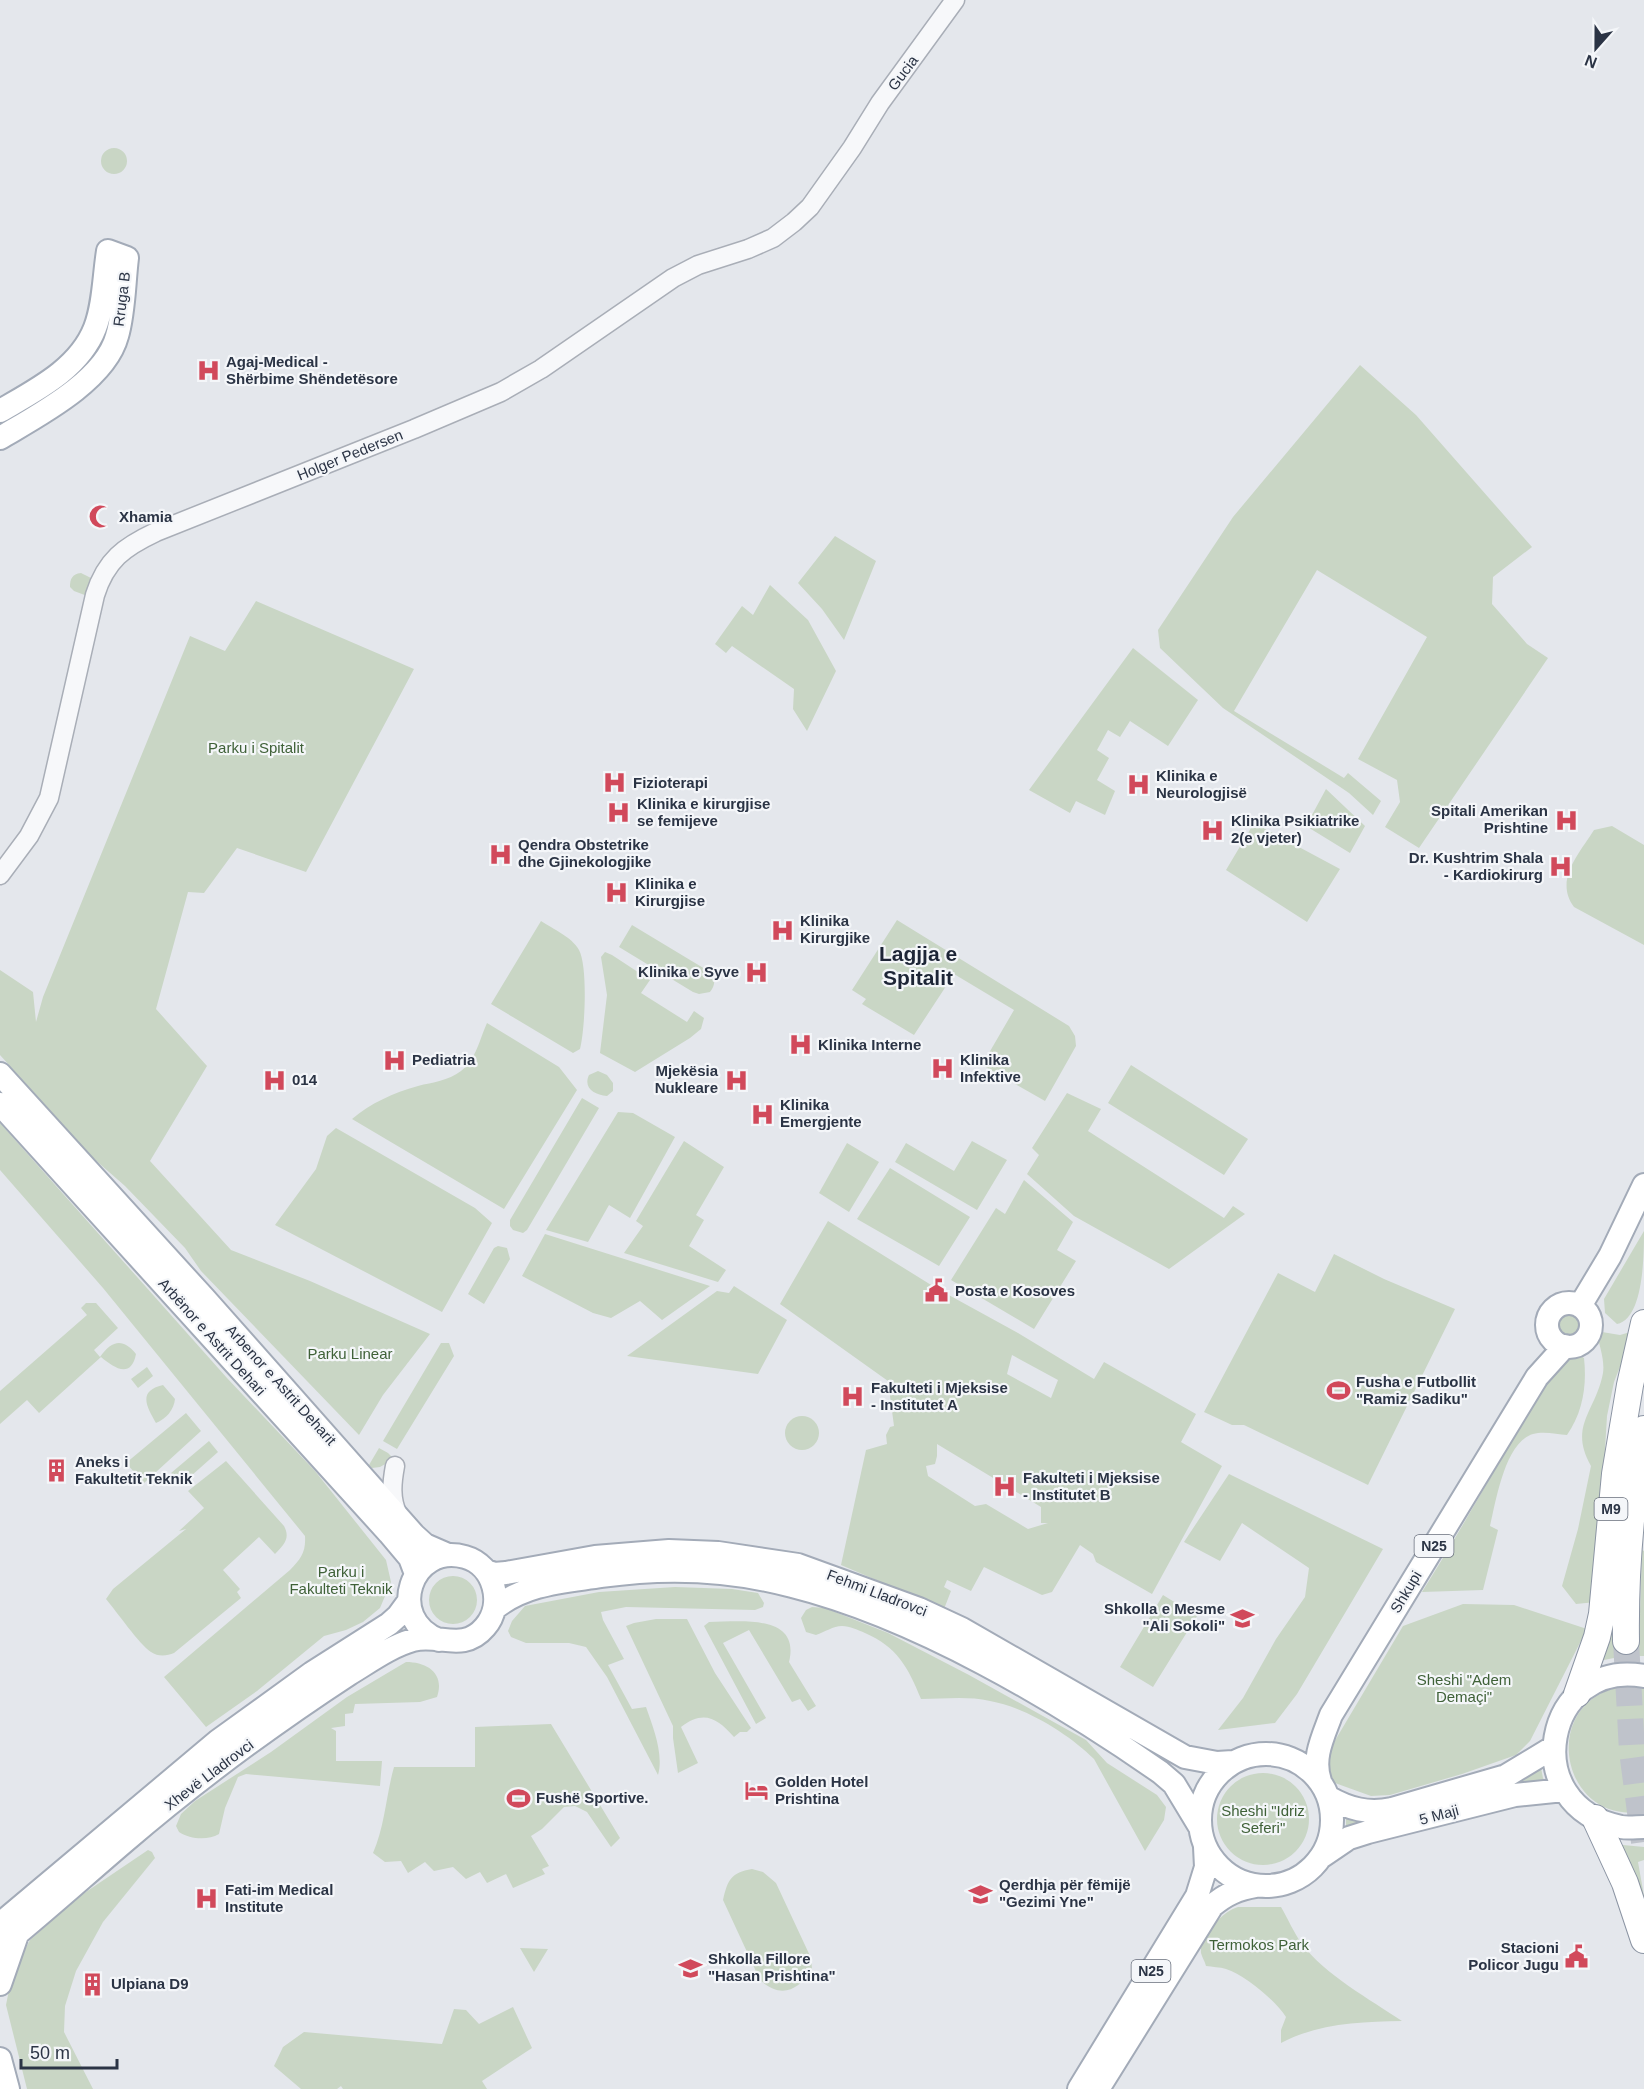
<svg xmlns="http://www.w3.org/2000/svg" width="1644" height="2089" font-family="Helvetica,sans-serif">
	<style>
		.green { fill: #c9d6c5; fill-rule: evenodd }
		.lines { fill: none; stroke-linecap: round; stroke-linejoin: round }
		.highway-tunnel { stroke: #bfc3cb; stroke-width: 26; stroke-dasharray: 26 13; stroke-linecap: butt }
		.minor-casing { stroke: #a9aeb7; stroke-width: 21 }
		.major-casing { stroke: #a3abb8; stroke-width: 26 }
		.highway-casing { stroke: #8b94a3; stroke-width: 28 }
		.minor { stroke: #f7f8fa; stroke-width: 18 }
		.major { stroke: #fff; stroke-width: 22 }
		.highway { stroke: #fff; stroke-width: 26 }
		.labels { text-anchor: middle; stroke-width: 4.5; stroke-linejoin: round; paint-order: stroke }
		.shield { fill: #f4f6f9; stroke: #676e7b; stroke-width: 1.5 }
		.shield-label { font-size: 14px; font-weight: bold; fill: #2b3445 }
		.street-label { font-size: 15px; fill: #2b3445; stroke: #f4f6f9 }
		.poi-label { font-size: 15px; font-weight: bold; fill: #2b3445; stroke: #f4f6f9; text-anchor: start }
		.park-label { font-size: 15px; fill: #3f6138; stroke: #f4f6f9 }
		.district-label { font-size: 21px; font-weight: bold; fill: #1d2536; stroke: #f4f6f9 }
	</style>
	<rect width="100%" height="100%" fill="#e4e7ec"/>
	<path class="green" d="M101 161a13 13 0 1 1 26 0a13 13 0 1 1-26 0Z
		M1360,365L1416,415L1532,547L1493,577L1492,604L1527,644L1548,658L1419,848L1385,827L1400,802L1397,780L1358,759L1427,637L1317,570L1234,711L1344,778L1348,773L1381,801L1373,815L1349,793L1223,708L1160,648L1158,630L1233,517Z
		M835,536L876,561L844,640L822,609L798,583Z
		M81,573L95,580L90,597L74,591L70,587C70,579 72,574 81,573Z
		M770,585L808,620L836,671L807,731L793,709L794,689L732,646L726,653L715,644L742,606L753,615Z
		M256,601L414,669L306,872L237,848L204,893L188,892L156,1009L207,1066L150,1161L231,1250L310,1281L430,1334L383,1395L359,1435L201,1271L185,1248L125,1186L93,1158L0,1055V970L33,992L36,1022L43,997L190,636L225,651Z
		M1133,648L1198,700L1168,746L1130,721L1120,737L1108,730L1097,750L1109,758L1097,780L1115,791L1105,815L1076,801L1070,813L1029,790Z
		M1326,789L1365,826L1350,853L1306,826Z
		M1254,823L1340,869L1307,922L1226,870Z
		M1612,826L1644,845V945L1574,907C1554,880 1579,854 1594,830Z
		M897,920L1069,1026L1075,1036L1076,1046L1045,1101L982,1065L1014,1010L954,974L914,1035L862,1004L866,999L852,990Z
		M541,921C553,929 572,937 579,950C588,966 585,1030 580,1049L573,1053L491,1004Z
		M632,925L710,972C716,980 715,985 710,992L699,994L693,992L619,947Z
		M605,952L612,955L650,980L641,993L687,1022L694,1011L704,1018L701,1029L690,1038L635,1072L600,1053L607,995L601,957Z
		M487,1023L559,1067L577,1090L504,1209L352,1119C371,1103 393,1093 418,1086C433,1082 448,1081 461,1071C476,1060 480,1038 487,1023Z
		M1131,1065L1248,1139L1224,1175L1108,1103Z
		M598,1071L607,1075L613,1083V1091L607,1096C594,1095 583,1088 589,1075Z
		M1067,1093L1101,1109L1088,1131L1224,1218L1233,1206L1245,1214L1169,1269L1074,1216L1027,1174L1039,1155L1032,1148Z
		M582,1098L599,1108L527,1230L523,1233L513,1230L510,1226V1220Z
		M618,1112L633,1113L675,1137L630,1218L609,1205L588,1242L546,1230Z
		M0,1123L227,1378L315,1471L386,1560L391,1582L380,1608L363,1622L346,1630L324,1636L257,1691L206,1727L164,1677L290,1570C301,1559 306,1552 305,1536L103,1288L0,1170Z
		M336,1128L475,1208L492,1223L442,1312L275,1225L316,1169L327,1136Z
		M684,1141L724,1167L696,1215L704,1220L689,1246L726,1270L718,1282L624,1253L643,1226L636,1221Z
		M972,1141L1007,1160L977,1210L895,1162L906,1143L954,1171Z
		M847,1143L879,1162L849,1212L819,1193Z
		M890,1168L970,1217L939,1266L857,1219Z
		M1024,1180L1073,1222L1057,1250L1076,1261L1034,1329L951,1280L996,1208L1005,1214Z
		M828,1221L936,1288L1018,1333L1094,1379L1104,1362L1196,1414L1181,1442L1222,1466L1152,1594L1096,1562L1093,1554L1080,1545L1052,1592L1042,1595L984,1567L971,1591L947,1580L944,1587L951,1591L944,1609L841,1565L866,1450L887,1444L886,1435L890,1427L894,1426L888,1381L780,1304ZM1012,1355L1058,1380L1051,1398L1007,1374ZM937,1444L1041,1507V1523H1048L1028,1529L986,1504L975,1506L928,1476L926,1466L935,1464L937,1456Z
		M1644,1231C1644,1253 1644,1319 1617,1324L1605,1313L1604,1299Z
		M545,1234L710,1286L662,1320L640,1301L611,1318L593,1313L522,1276Z
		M498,1246L507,1248L510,1259L484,1304L468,1294L494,1248Z
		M1334,1254L1384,1279L1455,1309L1368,1485L1244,1425H1232L1204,1412L1278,1273L1315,1292Z
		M734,1286L787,1320L758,1374L627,1356L717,1291L729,1293Z
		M86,1303H96L118,1328L94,1350L100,1357C112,1340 123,1338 136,1354C131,1380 113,1367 101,1357L39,1413L27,1400L0,1424V1391L87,1315L81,1308Z
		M1556 1325a13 13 0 1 1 26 0a13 13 0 1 1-26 0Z
		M1596,1331L1620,1335L1634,1331L1614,1382L1607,1416L1596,1602L1576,1604L1562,1586L1578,1529L1591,1466C1568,1426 1596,1411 1603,1373C1605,1360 1599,1344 1596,1331Z
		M441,1343H449L454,1356L397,1449L383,1441Z
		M1565,1353H1576L1584,1358C1587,1385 1583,1412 1567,1435C1557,1434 1543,1431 1533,1434C1505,1442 1496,1501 1490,1526L1498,1530L1483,1590L1422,1592C1472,1513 1515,1431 1565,1353Z
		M147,1367L153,1376L138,1388L131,1379Z
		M163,1385L175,1399C174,1410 166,1419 156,1423C147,1407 137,1391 163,1385Z
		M186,1413L201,1431L144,1483L126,1463Z
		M785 1433a17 17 0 1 1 34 0a17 17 0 1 1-34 0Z
		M209,1441L218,1452L182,1484L171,1473Z
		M379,1448L388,1453L394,1459L380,1467L372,1468L369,1465Z
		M226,1461L284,1526C291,1539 283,1545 275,1554L259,1537L223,1570L240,1589L237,1592L241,1598L174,1653C167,1656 158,1657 151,1652C139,1644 117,1612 106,1599L113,1589L186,1529L179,1531L204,1508L188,1491Z
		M1229,1474L1383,1549L1297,1694L1275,1723L1218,1730L1243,1698L1276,1639L1305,1597L1309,1568L1242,1523L1220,1561L1184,1542Z
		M1642,1550L1644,1551V1656H1624L1594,1662L1613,1580L1614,1643H1639Z
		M429 1600a24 24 0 1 1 48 0a24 24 0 1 1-48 0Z
		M675,1587L732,1589L758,1593L764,1603L763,1607L755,1610L626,1607L601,1612L603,1620L624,1659L608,1665L632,1709L646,1707C653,1727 664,1754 658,1775L607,1677L586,1647L569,1643H526L511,1637L508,1631L512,1621L525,1606L599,1592Z
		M1163,1595L1197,1616L1153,1687L1120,1667Z
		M1463,1604L1514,1605L1587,1629L1530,1741L1516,1755L1462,1774L1390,1795L1371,1796L1335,1783L1325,1772L1327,1754L1403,1626Z
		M812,1607L825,1608L888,1633L969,1675L1086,1740L1107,1763L1157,1795L1166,1807L1164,1820L1145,1851L1094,1759C1069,1734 1025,1707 990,1701C968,1696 943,1699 921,1699C908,1667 897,1647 865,1633C858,1630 850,1626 842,1626C833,1626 825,1632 816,1635L806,1632L801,1618L806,1610Z
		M656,1619H687L715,1673L751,1728L747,1732H740L734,1737C718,1719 704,1709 681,1727L698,1763L678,1773L673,1738V1726L626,1626L634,1623Z
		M709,1622C740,1622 801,1613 789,1662L816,1706L808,1711L800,1699L792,1702L749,1630L723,1643L766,1718L756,1724L704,1626Z
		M406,1662C428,1662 445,1674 437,1697L420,1702L355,1704L353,1713L345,1714V1726L331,1728L336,1731V1761H382L380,1786L246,1774L238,1777L225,1808L219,1834C207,1841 190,1839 179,1832L176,1826L181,1814L195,1801L271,1752L347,1697Z
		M1631,1685L1644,1687V1813C1630,1813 1617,1813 1604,1807C1563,1787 1556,1726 1592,1699C1604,1690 1617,1687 1631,1685Z
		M551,1724L620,1838L611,1847L587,1812L575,1806L564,1807L542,1829L531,1836L549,1866L542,1869L545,1874L513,1888L506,1874L487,1883L480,1872L466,1879L453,1867L434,1871L425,1862L408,1873L401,1861L385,1862L373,1853C385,1826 386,1795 394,1767H475V1727Z
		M1541,1768L1543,1778L1547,1785L1346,1831V1814L1399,1816L1523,1780Z
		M1217 1819a46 46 0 1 1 92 0a46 46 0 1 1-92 0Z
		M1623,1845L1644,1847V1860L1638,1862L1644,1896V1919L1613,1846Z
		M148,1850L152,1852L155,1858L103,1922L76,1971L65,2006L64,2032L93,2089H27L6,2005L12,1975L30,1940L80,1896Z
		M752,1869L763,1872L776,1883L811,1958L812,1969C798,1991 781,1999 760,1980L723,1900C728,1879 731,1873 752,1869Z
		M1238,1907H1281C1288,1919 1294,1933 1302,1944C1324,1974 1371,2000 1402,2021C1360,2022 1319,2023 1281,2043V2030L1286,2017C1275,2000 1245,1975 1226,1969C1220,1967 1212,1967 1206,1966C1205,1962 1202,1957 1201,1953C1199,1936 1223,1911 1238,1907Z
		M520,1948L548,1949L534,1972Z
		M513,2007L532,2048L482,2081L487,2089H343L341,2086L337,2089H301L274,2066L283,2047L304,2032L442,2044L454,2009L466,2010L479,2024Z"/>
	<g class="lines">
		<path class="highway-tunnel" d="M1626,1641L1632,1751L1644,1842"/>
		<defs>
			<path id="minor" d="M0,875L29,836L49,798L95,595C106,560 124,547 156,532L414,429L501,392L541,369L673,278L698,265L748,249L773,238L794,222L810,207L852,148L880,103L955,0
				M395,1466C392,1482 390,1499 398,1515"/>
			<path id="major" d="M0,411C36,390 79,369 95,328C104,305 104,276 108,251L127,258C124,282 124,313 117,336C105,381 37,416 0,438
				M0,1074L204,1298L414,1535L425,1545L448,1555
				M0,1104L389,1533L410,1558L416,1574
				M1547 1325a22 22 0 1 1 44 0a22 22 0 1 1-44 0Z
				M1580,1306L1610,1256L1644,1185
				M486,1571L494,1574L506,1573L595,1557L669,1551L718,1553L798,1565L919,1609L962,1629L1185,1757L1217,1763L1233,1762
				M495,1608C527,1583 563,1582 602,1576C665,1567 729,1569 792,1586C916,1617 1055,1699 1160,1772L1174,1784L1200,1827
				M1644,1676C1545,1658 1515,1806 1621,1827C1628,1828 1637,1827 1644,1827
				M1200 1820a66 66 0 1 1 132 0a66 66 0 1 1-132 0Z
				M1320,1781C1312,1758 1323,1737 1331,1715L1537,1377L1565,1346
				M1328,1797C1349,1809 1368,1814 1392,1809L1506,1776L1554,1747
				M1321,1857L1349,1838L1368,1832L1515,1795L1564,1790
				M0,1924L218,1741L312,1673L389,1624L398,1616L409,1601
				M0,1948C42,1914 83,1877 124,1842C195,1781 271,1725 349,1674C369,1662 391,1646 413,1640C439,1633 463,1653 485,1627C505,1604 494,1565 465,1557C411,1542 385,1619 439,1640
				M0,1984L17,1935
				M0,2059L8,2089
				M1079,2089L1197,1896L1206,1867L1205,1847
				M1098,2089L1212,1906C1226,1894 1238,1889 1256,1886"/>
			<path id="highway" d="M1626,1641C1625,1570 1631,1499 1644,1429
				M1577,1694L1597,1637L1602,1614L1615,1474L1630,1385L1644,1323
				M1595,1818L1625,1883L1644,1940"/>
		</defs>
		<use href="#minor" class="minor-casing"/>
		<use href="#major" class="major-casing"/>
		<use href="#highway" class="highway-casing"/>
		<use href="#minor" class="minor"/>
		<use href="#major" class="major"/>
		<use href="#highway" class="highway"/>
	</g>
	<defs>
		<symbol id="hospital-bare" viewBox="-9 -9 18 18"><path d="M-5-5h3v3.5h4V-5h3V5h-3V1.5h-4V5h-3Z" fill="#d1495b" stroke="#f4f6f9" stroke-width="2.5" paint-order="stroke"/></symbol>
		<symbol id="mosque-bare" viewBox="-9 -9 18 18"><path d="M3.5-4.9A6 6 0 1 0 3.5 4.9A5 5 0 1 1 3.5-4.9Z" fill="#d1495b" stroke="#f4f6f9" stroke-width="2.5" paint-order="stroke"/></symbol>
		<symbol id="civic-bare" viewBox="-9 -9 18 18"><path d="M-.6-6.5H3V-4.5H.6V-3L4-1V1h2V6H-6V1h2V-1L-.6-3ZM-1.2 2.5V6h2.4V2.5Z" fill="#d1495b" stroke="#f4f6f9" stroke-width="2.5" paint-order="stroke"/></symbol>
		<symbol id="stadium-bare" viewBox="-9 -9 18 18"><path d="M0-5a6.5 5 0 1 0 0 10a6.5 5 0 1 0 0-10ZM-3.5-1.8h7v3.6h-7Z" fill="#d1495b" stroke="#f4f6f9" stroke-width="2.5" paint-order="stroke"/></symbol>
		<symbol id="building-bare" viewBox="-9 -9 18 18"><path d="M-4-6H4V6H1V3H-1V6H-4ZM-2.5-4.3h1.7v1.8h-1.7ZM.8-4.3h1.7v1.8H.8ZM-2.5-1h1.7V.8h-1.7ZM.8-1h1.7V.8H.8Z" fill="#d1495b" stroke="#f4f6f9" stroke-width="2.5" paint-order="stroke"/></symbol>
		<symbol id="school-bare" viewBox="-9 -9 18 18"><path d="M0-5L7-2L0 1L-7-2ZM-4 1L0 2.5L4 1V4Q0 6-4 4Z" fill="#d1495b" stroke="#f4f6f9" stroke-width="2.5" paint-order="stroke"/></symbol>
		<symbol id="hotel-bare" viewBox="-9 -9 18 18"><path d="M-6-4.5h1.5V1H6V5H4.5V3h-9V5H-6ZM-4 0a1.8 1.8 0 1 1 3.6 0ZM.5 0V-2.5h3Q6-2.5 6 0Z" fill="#d1495b" stroke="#f4f6f9" stroke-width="2.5" paint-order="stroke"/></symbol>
	</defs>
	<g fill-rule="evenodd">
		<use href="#hospital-bare" x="192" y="354" width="33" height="33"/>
		<use href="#mosque-bare" x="84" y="500" width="33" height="33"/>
		<use href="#hospital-bare" x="598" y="766" width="33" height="33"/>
		<use href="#hospital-bare" x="1122" y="768" width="33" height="33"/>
		<use href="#hospital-bare" x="602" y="796" width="33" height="33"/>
		<use href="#hospital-bare" x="1550" y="804" width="33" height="33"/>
		<use href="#hospital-bare" x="1196" y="814" width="33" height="33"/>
		<use href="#hospital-bare" x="484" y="838" width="33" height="33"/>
		<use href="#hospital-bare" x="1544" y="850" width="33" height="33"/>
		<use href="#hospital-bare" x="600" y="876" width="33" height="33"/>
		<use href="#hospital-bare" x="766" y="914" width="33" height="33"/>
		<use href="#hospital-bare" x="740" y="956" width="33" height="33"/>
		<use href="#hospital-bare" x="784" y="1028" width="33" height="33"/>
		<use href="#hospital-bare" x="378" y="1044" width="33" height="33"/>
		<use href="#hospital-bare" x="926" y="1052" width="33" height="33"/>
		<use href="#hospital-bare" x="258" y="1064" width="33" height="33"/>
		<use href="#hospital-bare" x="720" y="1064" width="33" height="33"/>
		<use href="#hospital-bare" x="746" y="1098" width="33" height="33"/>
		<use href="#civic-bare" x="920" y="1274" width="33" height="33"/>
		<use href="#stadium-bare" x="1322" y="1374" width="33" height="33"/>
		<use href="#hospital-bare" x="836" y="1380" width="33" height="33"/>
		<use href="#building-bare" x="40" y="1454" width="33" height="33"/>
		<use href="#hospital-bare" x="988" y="1470" width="33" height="33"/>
		<use href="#school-bare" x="1226" y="1602" width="33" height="33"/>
		<use href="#hotel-bare" x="740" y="1774" width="33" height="33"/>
		<use href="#stadium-bare" x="502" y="1782" width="33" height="33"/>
		<use href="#school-bare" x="964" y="1878" width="33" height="33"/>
		<use href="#hospital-bare" x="190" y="1882" width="33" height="33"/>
		<use href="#civic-bare" x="1560" y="1940" width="33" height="33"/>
		<use href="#school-bare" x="674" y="1952" width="33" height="33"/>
		<use href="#building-bare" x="76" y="1968" width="33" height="33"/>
	</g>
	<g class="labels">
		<g class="shield">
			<rect x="1594.5" y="1498" width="33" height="22" rx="4.5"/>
			<rect x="1414.5" y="1535" width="39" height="22" rx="4.5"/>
			<rect x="1131.5" y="1960" width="39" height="22" rx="4.5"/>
		</g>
		<g class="shield-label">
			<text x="1611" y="1514">M9</text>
			<text x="1434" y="1551">N25</text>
			<text x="1151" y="1976">N25</text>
		</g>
		<g class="street-label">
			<text transform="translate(903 73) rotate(-53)" y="5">Gucia</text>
			<text transform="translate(122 299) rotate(-83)" y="5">Rruga B</text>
			<text transform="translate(350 455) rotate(-22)" y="5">Holger Pedersen</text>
			<text transform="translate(212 1337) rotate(48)" y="5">Arbënor e Astrit Dehari</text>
			<text transform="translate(281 1385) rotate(48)" y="5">Arbenor e Astrit Deharit</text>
			<text transform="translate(1406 1592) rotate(-59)" y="5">Shkupi</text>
			<text transform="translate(877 1593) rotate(21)" y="5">Fehmi Lladrovci</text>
			<text transform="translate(209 1775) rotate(-37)" y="5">Xhevë Lladrovci</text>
			<text transform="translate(1439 1815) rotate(-15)" y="5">5 Maji</text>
		</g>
		<g class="poi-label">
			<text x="226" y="367">Agaj-Medical -<tspan x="226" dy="17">Shërbime Shëndetësore</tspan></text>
			<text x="119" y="522">Xhamia</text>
			<text x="1156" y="781">Klinika e<tspan x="1156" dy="17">Neurologjisë</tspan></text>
			<text x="633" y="788">Fizioterapi</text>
			<text x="637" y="809">Klinika e kirurgjise<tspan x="637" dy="17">se femijeve</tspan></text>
			<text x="1548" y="816" text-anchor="end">Spitali Amerikan<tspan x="1548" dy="17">Prishtine</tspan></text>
			<text x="1231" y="826">Klinika Psikiatrike<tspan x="1231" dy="17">2(e vjeter)</tspan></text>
			<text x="518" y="850">Qendra Obstetrike<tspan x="518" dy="17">dhe Gjinekologjike</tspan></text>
			<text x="1543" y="863" text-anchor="end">Dr. Kushtrim Shala<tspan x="1543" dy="17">- Kardiokirurg</tspan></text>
			<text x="635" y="889">Klinika e<tspan x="635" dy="17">Kirurgjise</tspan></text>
			<text x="800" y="926">Klinika<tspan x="800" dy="17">Kirurgjike</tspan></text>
			<text x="739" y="977" text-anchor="end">Klinika e Syve</text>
			<text x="818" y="1050">Klinika Interne</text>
			<text x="412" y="1065">Pediatria</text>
			<text x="960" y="1065">Klinika<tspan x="960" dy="17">Infektive</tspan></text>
			<text x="718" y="1076" text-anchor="end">Mjekësia<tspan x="718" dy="17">Nukleare</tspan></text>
			<text x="292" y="1085">014</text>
			<text x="780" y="1110">Klinika<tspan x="780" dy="17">Emergjente</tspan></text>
			<text x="955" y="1296">Posta e Kosoves</text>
			<text x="1356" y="1387">Fusha e Futbollit<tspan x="1356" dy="17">"Ramiz Sadiku"</tspan></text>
			<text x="871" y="1393">Fakulteti i Mjeksise<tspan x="871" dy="17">- Institutet A</tspan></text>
			<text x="75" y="1467">Aneks i<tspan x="75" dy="17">Fakultetit Teknik</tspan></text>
			<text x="1023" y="1483">Fakulteti i Mjeksise<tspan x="1023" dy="17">- Institutet B</tspan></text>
			<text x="1225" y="1614" text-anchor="end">Shkolla e Mesme<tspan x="1225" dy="17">"Ali Sokoli"</tspan></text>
			<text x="775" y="1787">Golden Hotel<tspan x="775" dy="17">Prishtina</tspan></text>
			<text x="536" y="1803">Fushë Sportive.</text>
			<text x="999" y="1890">Qerdhja për fëmijë<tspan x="999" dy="17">"Gezimi Yne"</tspan></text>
			<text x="225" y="1895">Fati-im Medical<tspan x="225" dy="17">Institute</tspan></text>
			<text x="1559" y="1953" text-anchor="end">Stacioni<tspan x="1559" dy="17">Policor Jugu</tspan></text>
			<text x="708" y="1964">Shkolla Fillore<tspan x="708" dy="17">"Hasan Prishtina"</tspan></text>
			<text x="111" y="1989">Ulpiana D9</text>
		</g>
		<g class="park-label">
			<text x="256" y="753">Parku i Spitalit</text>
			<text x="350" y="1359">Parku Linear</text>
			<text x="341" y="1577">Parku i<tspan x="341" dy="17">Fakulteti Teknik</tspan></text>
			<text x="1464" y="1685">Sheshi "Adem<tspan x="1464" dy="17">Demaçi"</tspan></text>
			<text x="1263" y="1816">Sheshi "Idriz<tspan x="1263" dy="17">Seferi"</tspan></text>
			<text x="1259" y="1950">Termokos Park</text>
		</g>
		<g class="district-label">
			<text x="918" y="961">Lagjja e<tspan x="918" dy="24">Spitalit</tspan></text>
		</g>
	</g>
	<g transform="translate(1596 48) rotate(201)" stroke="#f4f6f9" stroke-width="4.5" paint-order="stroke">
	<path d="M0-4.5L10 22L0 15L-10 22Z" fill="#2b3445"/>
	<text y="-9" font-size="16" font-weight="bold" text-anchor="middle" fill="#2b3445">N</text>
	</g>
	<path d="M21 2059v9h96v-9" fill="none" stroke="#2b3445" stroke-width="3"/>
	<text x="30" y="2059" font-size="18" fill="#2b3445" stroke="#f4f6f9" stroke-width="4.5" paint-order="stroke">50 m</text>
</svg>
